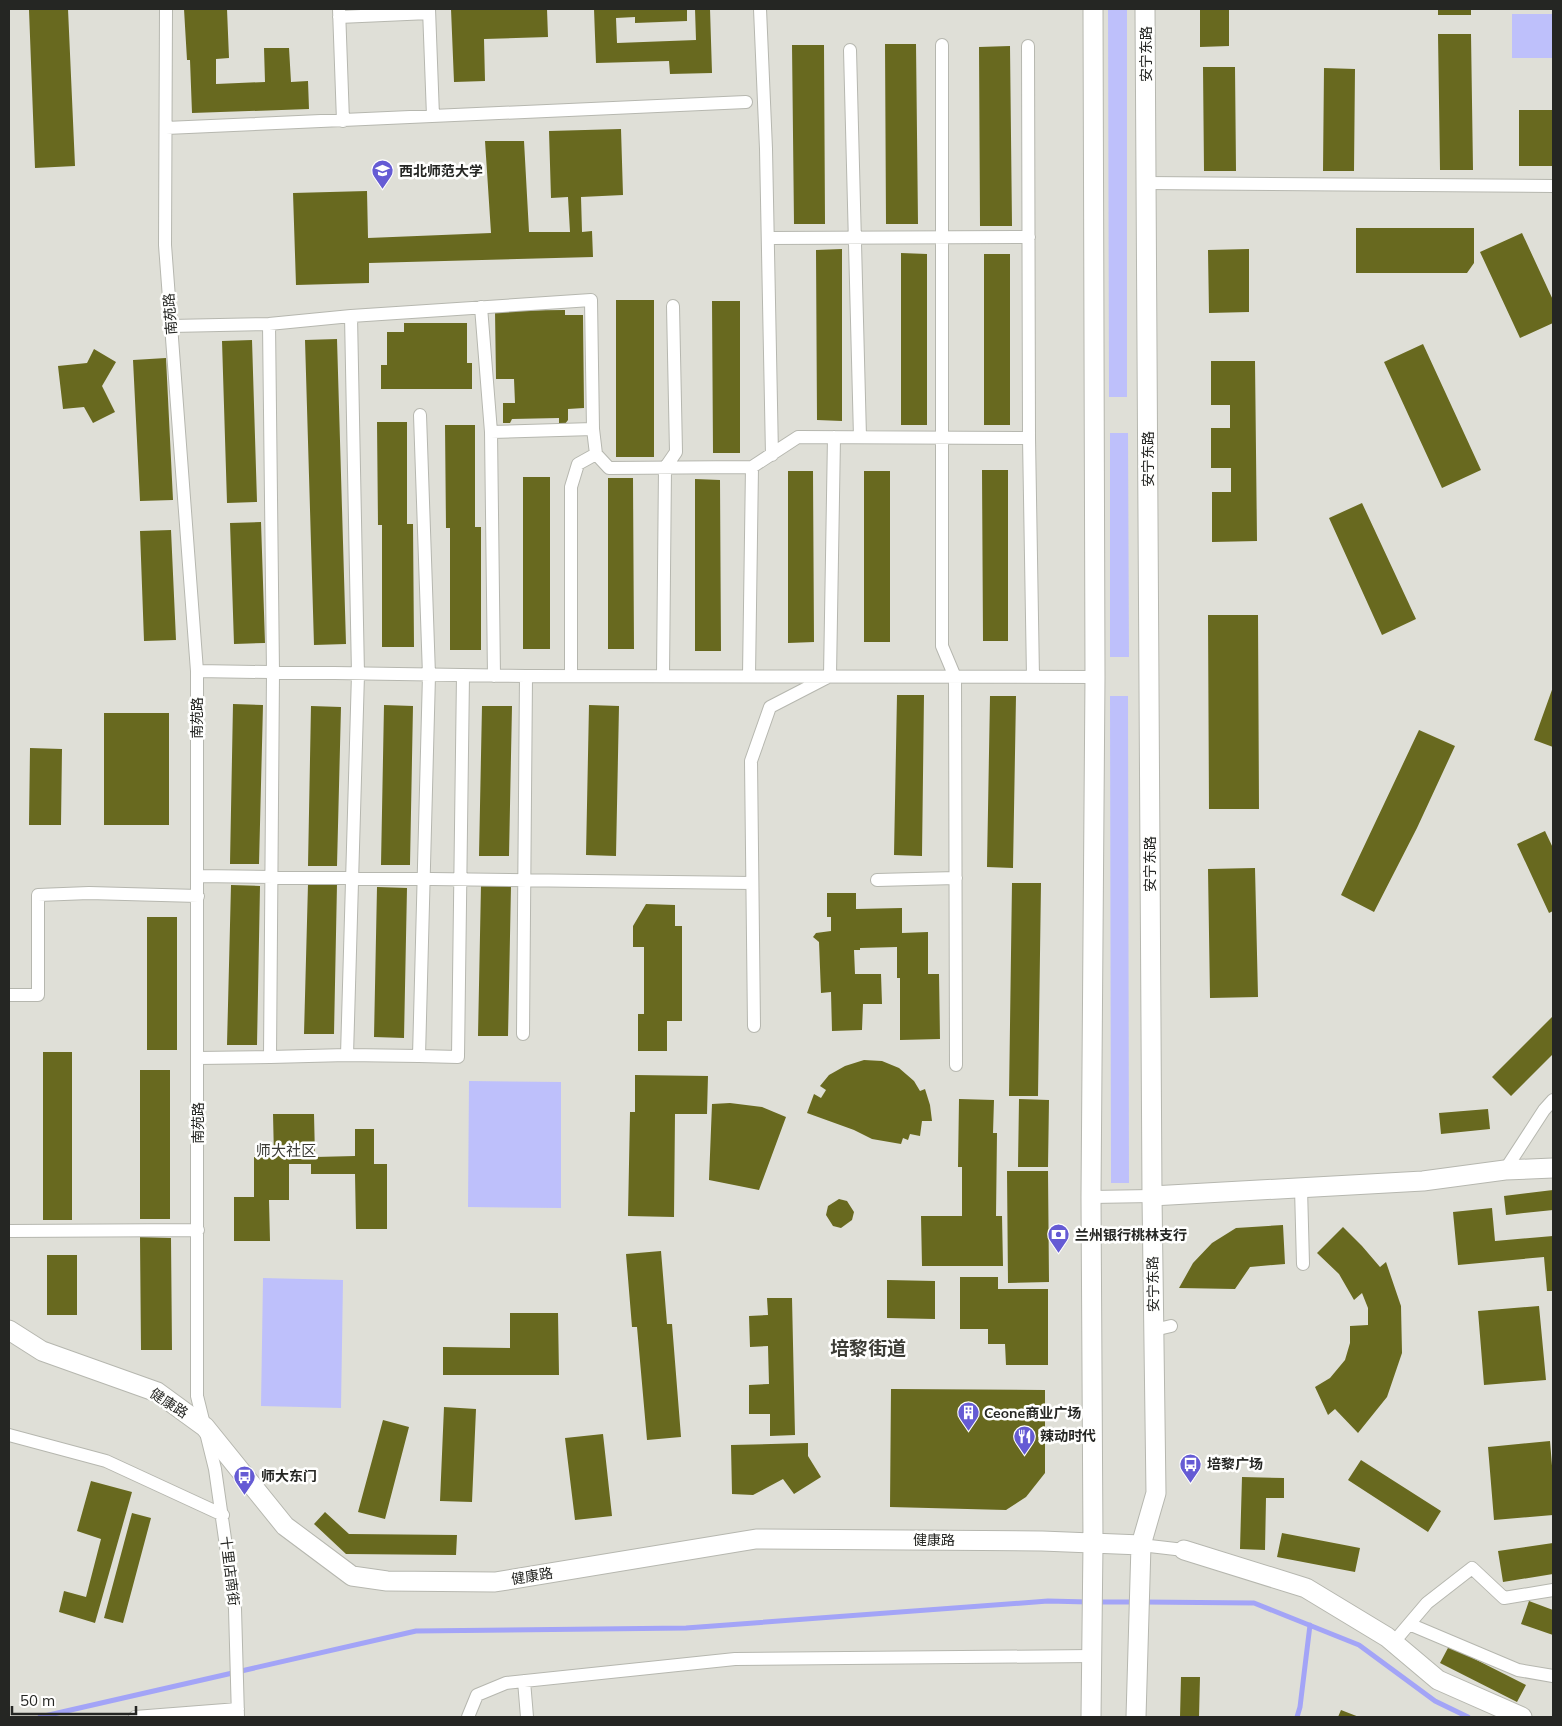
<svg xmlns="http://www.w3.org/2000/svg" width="1562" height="1726" font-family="Mulish,'Noto Sans SC',sans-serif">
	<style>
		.grass { fill: #bec0fb }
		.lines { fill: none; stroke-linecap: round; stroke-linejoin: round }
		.stream { stroke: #a3a4f7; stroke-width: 5 }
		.building { fill: #68691f }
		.street-casing { stroke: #b6b7af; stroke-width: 14 }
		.secondary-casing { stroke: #b6b7af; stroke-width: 21 }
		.street { stroke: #fff; stroke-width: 12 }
		.secondary { stroke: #fff; stroke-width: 19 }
		.labels { text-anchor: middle; stroke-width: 5; stroke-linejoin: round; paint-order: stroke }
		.street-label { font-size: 14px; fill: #252623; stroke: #fffffe }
		.poi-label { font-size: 14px; font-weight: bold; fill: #252623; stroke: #fffffe; text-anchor: start }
		.neighbourhood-label { font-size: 15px; fill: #3c3c36; stroke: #fffffe }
		.district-label { font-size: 19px; font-weight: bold; fill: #3c3c36; stroke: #fffffe }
	</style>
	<rect width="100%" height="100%" fill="#dfdfd7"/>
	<path class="grass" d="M1108,9H1127V397H1109Z
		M1512,14H1553V58H1512Z
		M1110,433H1128L1129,657H1110Z
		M1110,696H1128L1129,1183H1111Z
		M469,1081L561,1082V1208L468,1207Z
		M263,1278L343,1280L341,1408L261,1406Z"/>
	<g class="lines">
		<path class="stream" d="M1097,1602H1136
			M1144,1602L1254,1603L1359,1645L1435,1701L1468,1717
			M40,1717L416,1631L686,1628L1048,1601L1088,1602
			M1297,1717L1300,1707L1310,1625"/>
	</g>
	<path class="building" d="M68,9L75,166L35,168L29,10Z
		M184,9H227L229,58L216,59V84L265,82L264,48H289L291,82L308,81L309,109L192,113L190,60H187Z
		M451,9H547L548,37L484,39L485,81L454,82Z
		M594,9H687V21L635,23V17L616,18L617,43L696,40L695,9H710L712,73L670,74L669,61L596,63Z
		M1200,9H1229V46L1200,47Z
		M1438,9H1471V15H1438Z
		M1438,34H1471L1473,170H1440Z
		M885,44H916L918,224H886Z
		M792,45H824L825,224H794Z
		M1010,46L1012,226H980L979,47Z
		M1203,67H1235L1236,171H1204Z
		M1324,68L1355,69L1354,171H1323Z
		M1519,110H1553V166H1519Z
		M621,129L623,195L581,197L582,232L592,231L593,257L369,263V283L296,285L293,193L367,191L368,238L491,233L485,141H524L529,232H570L568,197L551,198L549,131Z
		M1356,228H1474V263L1467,273H1356Z
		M1522,233L1553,300V323L1520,338L1480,252Z
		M842,249V421L817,420L816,250Z
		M1249,249V312L1209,313L1208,250Z
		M901,253L927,254V425H901Z
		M984,254H1010V425H984Z
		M616,300H654V457H616Z
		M712,301H740V453H713Z
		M565,310V315H583L584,408L568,409V420L565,424H559V418L512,419L510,423H503V403H515L514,379H496L495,311Z
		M404,323H467V363H472V389H381V365H387V332H404Z
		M337,339L346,644L314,645L305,340Z
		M252,340L257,502L227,503L222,341Z
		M1423,344L1481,470L1442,488L1384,362Z
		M94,349L116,362L102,386L115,412L93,423L84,407L63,409L58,366L87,363Z
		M166,358L173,500L140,501L133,360Z
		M1211,361H1255L1257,541L1212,542V492H1231V468H1211V428H1230V405H1211Z
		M377,422H407V524H413L414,647H382V525H378Z
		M445,425H475V527H481V650H450V528H446Z
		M982,470H1008V641H983Z
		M788,471H813L814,642L788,643Z
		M864,471H890V642H864Z
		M523,477H550V649H523Z
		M608,478H633L634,649H608Z
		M695,479L720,480L721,651H695Z
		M1362,503L1416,619L1382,635L1329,518Z
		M261,522L265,643L234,644L230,523Z
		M171,530L176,640L144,641L140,531Z
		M1208,615H1258L1259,809H1209Z
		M1553,687V747L1534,740Z
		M897,695H924L922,856L894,855Z
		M990,696H1016L1013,868L987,867Z
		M233,704L263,705L259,864H230Z
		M384,705L413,706L410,865H381Z
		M589,705L619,706L616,856L586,855Z
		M311,706L341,707L337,866H308Z
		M482,706H512L509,856H479Z
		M104,713H169V825H104Z
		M1419,730L1455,746L1417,828L1374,912L1341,895Z
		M30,748L62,749L61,825H29Z
		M1545,831L1553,848V911L1549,913L1517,844Z
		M1255,868L1258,997L1210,998L1208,869Z
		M1012,883H1041L1038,1096H1009Z
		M308,884H337L334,1034H304Z
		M231,885L260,886L257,1045H227Z
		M481,885L511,886L508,1036H478Z
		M377,887L407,888L404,1038L374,1037Z
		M827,893H856V909L902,908V933L928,932V974H939L940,1039L900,1040V978H897V947L860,948V950H854L855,974H881L882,1004H863L862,1030L832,1031L831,992L821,993L819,942L813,937L816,933L831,931V917H827Z
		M646,904L675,905V926H682V1021H667V1051H638V1014H644V947H633V926Z
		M147,917H177V1050H147Z
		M1553,1016V1054L1511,1096L1492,1077Z
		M43,1052H72V1220H43Z
		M864,1060L882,1061L899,1068L914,1081L920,1091L925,1089L930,1105L932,1121H922L920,1136L910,1134L908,1140L903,1138L901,1144L872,1139L854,1130L807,1113L814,1094L821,1098L826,1090L820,1086L829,1075L845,1066Z
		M140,1070H170V1219H140Z
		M635,1075L708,1076L707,1114H675L674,1217L628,1216L630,1112H635Z
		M959,1099L994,1100L993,1133H997L996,1216H1002L1003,1266H922L921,1216H962V1167H958Z
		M1019,1099L1049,1100L1048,1167H1018Z
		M730,1103L762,1107L786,1117L759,1190L709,1180L712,1104Z
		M1488,1109L1490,1129L1441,1134L1439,1113Z
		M273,1114H314L315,1157L355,1156V1129H374V1164H387V1229H356L355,1174H311V1164H289V1200H269L270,1241H234V1197H254V1157H274Z
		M1007,1171H1048L1049,1282L1008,1283Z
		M1553,1190V1210L1506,1215L1504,1196Z
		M839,1199L847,1201L854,1212L852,1220L841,1228L833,1226L826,1215L828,1206Z
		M1492,1208L1495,1241L1553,1236V1291H1547L1544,1257L1458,1265L1453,1212Z
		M1283,1225L1285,1264L1250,1267L1235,1289L1179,1288L1193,1263L1212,1243L1236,1228Z
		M1343,1227L1362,1246L1380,1267L1386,1262L1401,1306L1402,1353L1387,1397L1358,1433L1335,1409L1328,1415L1315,1387L1330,1378L1345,1360L1350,1343V1326L1368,1325V1308L1362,1293L1354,1300L1339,1274L1317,1253Z
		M140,1237L171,1238L172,1350H141Z
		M661,1251L667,1324H672L681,1437L647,1440L637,1327H632L626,1254Z
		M47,1255H77V1315H47Z
		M960,1277H998V1289H1048V1365H1006L1005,1344H988V1329H960Z
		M887,1280L935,1281V1319L887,1318Z
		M767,1298H792L795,1435L770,1436V1414H749V1385L769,1384L768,1346L750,1347L749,1316L768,1315Z
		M1539,1306L1546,1380L1484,1385L1478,1311Z
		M510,1313H558L559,1375H443V1347L510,1348Z
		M891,1389L1045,1390V1473L1026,1497L1006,1510L890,1507Z
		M444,1407L476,1409L472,1502L440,1501Z
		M383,1420L409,1427L385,1519L358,1512Z
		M603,1434L612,1516L575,1520L565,1438Z
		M1550,1441L1553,1478V1515L1494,1520L1488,1447Z
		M808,1443V1456L821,1477L794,1494L783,1479L753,1495L732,1494L731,1445Z
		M1361,1460L1441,1511L1428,1532L1348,1480Z
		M1242,1477L1284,1478V1498H1266L1265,1550L1240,1549Z
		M91,1481L132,1492L95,1623L59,1612L64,1591L86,1597L101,1539L77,1531Z
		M325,1512L349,1534L457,1535L456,1555L346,1554L314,1524Z
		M132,1513L151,1518L123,1623L104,1618Z
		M1282,1533L1360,1548L1355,1572L1277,1557Z
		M1553,1543V1574L1503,1582L1498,1551Z
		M1529,1601L1553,1610V1635L1521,1624Z
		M1449,1646L1526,1685L1517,1702L1440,1663Z
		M1181,1677H1200L1199,1717H1180Z
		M1341,1710L1359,1717H1338Z"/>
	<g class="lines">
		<defs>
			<path id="street" d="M166,9L165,245L197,671V1396L215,1469L235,1609L238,1717
				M339,9L343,121
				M429,9L433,116
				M760,9L766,149L772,455
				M339,17L429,13
				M942,45V646L955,677L956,1065
				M1028,46L1029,438
				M850,50L860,437
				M166,128L746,102
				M1146,183L1553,186
				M768,238L1029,237
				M481,307L491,432
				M351,316L358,674L347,1055L419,1056
				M269,324L273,672L270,1057L347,1055
				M171,326L269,324L351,316L591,300L593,429L596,454L609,468L752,467L798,437L1029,438L1033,677
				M420,415L429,675L419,1056L458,1057L463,675
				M197,671L526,676L1095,677
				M494,676L491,432L593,429
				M571,676V487L578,464L596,454
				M663,676L665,468L676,452L673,306
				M749,676L752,467
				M198,876L752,883
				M877,880L956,878
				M9,995H38V895L89,893L198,896
				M754,1026L751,761L770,707L830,676L834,437
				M523,1034L526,676
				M198,1058L270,1057
				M1505,1170L1544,1110L1553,1100
				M1301,1188L1303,1264
				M1091,1197L1152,1196
				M9,1231L198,1230
				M1154,1330L1171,1326
				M9,1435L106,1461L223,1515
				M1141,1545L1184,1550
				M1409,1624L1518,1670L1553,1676
				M1393,1643L1427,1603L1472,1568L1504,1598L1553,1590
				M524,1681L527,1717
				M135,1717L238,1709
				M468,1717L477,1695L506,1683L735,1659L1092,1656"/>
			<path id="secondary" d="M1152,1196L1423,1181L1505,1170L1553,1168
				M9,1330L42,1351L157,1392L205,1427L285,1526L352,1576L387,1581L495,1582L756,1539L1042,1541L1141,1545
				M1184,1550L1306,1588L1387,1637L1438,1680L1522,1717
				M1091,1717L1093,1544L1091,1197L1095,677L1093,9
				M1136,1717L1141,1545L1156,1493L1152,1196L1145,9"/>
		</defs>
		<use href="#street" class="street-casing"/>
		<use href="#secondary" class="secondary-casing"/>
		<use href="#street" class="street"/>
		<use href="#secondary" class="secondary"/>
	</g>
	<defs>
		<symbol id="university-pin" viewBox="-11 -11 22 30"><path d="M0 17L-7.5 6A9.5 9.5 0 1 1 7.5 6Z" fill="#655bd4" stroke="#fffffe"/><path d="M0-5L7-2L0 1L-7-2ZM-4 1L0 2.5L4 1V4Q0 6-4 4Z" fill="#fff"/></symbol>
		<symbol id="bank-pin" viewBox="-11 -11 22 30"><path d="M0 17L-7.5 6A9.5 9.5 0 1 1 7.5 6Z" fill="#655bd4" stroke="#fffffe"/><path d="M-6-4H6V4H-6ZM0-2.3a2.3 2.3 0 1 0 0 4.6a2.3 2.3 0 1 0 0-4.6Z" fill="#fff"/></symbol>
		<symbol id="building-pin" viewBox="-11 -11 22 30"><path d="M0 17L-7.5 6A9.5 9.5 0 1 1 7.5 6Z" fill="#655bd4" stroke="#fffffe"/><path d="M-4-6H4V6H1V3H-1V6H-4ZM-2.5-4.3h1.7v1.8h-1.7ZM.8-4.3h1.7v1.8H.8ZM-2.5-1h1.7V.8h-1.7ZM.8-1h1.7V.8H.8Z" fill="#fff"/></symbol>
		<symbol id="restaurant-pin" viewBox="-11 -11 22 30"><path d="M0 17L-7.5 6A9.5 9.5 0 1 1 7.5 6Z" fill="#655bd4" stroke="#fffffe"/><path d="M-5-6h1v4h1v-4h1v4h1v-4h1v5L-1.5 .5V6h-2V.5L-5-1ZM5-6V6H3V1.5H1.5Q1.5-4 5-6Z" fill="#fff"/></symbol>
		<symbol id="bus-pin" viewBox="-11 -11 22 30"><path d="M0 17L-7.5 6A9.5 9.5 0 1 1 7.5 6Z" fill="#655bd4" stroke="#fffffe"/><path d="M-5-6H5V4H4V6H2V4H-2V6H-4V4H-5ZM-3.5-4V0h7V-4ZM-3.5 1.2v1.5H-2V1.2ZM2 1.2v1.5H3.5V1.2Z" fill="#fff"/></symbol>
	</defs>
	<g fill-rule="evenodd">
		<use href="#university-pin" x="370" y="158" width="25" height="34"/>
		<use href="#bank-pin" x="1046" y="1222" width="25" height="34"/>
		<use href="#building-pin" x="956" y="1400" width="25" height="34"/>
		<use href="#restaurant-pin" x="1012" y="1424" width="25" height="34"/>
		<use href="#bus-pin" x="1178" y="1452" width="25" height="34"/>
		<use href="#bus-pin" x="232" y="1464" width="25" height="34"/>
	</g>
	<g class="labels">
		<g class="street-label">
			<text transform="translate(1146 54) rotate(-90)" y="5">安宁东路</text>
			<text transform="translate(170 314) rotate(-94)" y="5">南苑路</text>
			<text transform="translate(1148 459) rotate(-90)" y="5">安宁东路</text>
			<text transform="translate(197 718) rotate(-90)" y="5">南苑路</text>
			<text transform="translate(1150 864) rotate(-90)" y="5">安宁东路</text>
			<text transform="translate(198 1123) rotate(-90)" y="5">南苑路</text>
			<text transform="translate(1153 1284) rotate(-91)" y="5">安宁东路</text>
			<text transform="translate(169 1403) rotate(33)" y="5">健康路</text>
			<text x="934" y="1545">健康路</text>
			<text transform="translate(230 1571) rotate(83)" y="5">十里店南街</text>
			<text transform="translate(532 1576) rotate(-9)" y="5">健康路</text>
		</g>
		<g class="poi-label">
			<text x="399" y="176">西北师范大学</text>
			<text x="1075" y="1240">兰州银行桃林支行</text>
			<text x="984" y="1418">Ceone商业广场</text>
			<text x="1040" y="1441">辣动时代</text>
			<text x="1207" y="1469">培黎广场</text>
			<text x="261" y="1481">师大东门</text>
		</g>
		<g class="neighbourhood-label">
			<text x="286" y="1156">师大社区</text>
		</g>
		<g class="district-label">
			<text x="868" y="1355">培黎街道</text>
		</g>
	</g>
	<rect width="1562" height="1726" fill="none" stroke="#252623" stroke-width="20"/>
	<path d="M12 1706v8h124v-8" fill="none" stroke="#252623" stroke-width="2.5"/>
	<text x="20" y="1706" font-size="15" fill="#252623" stroke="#fffffe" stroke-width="4" paint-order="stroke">50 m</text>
</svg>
